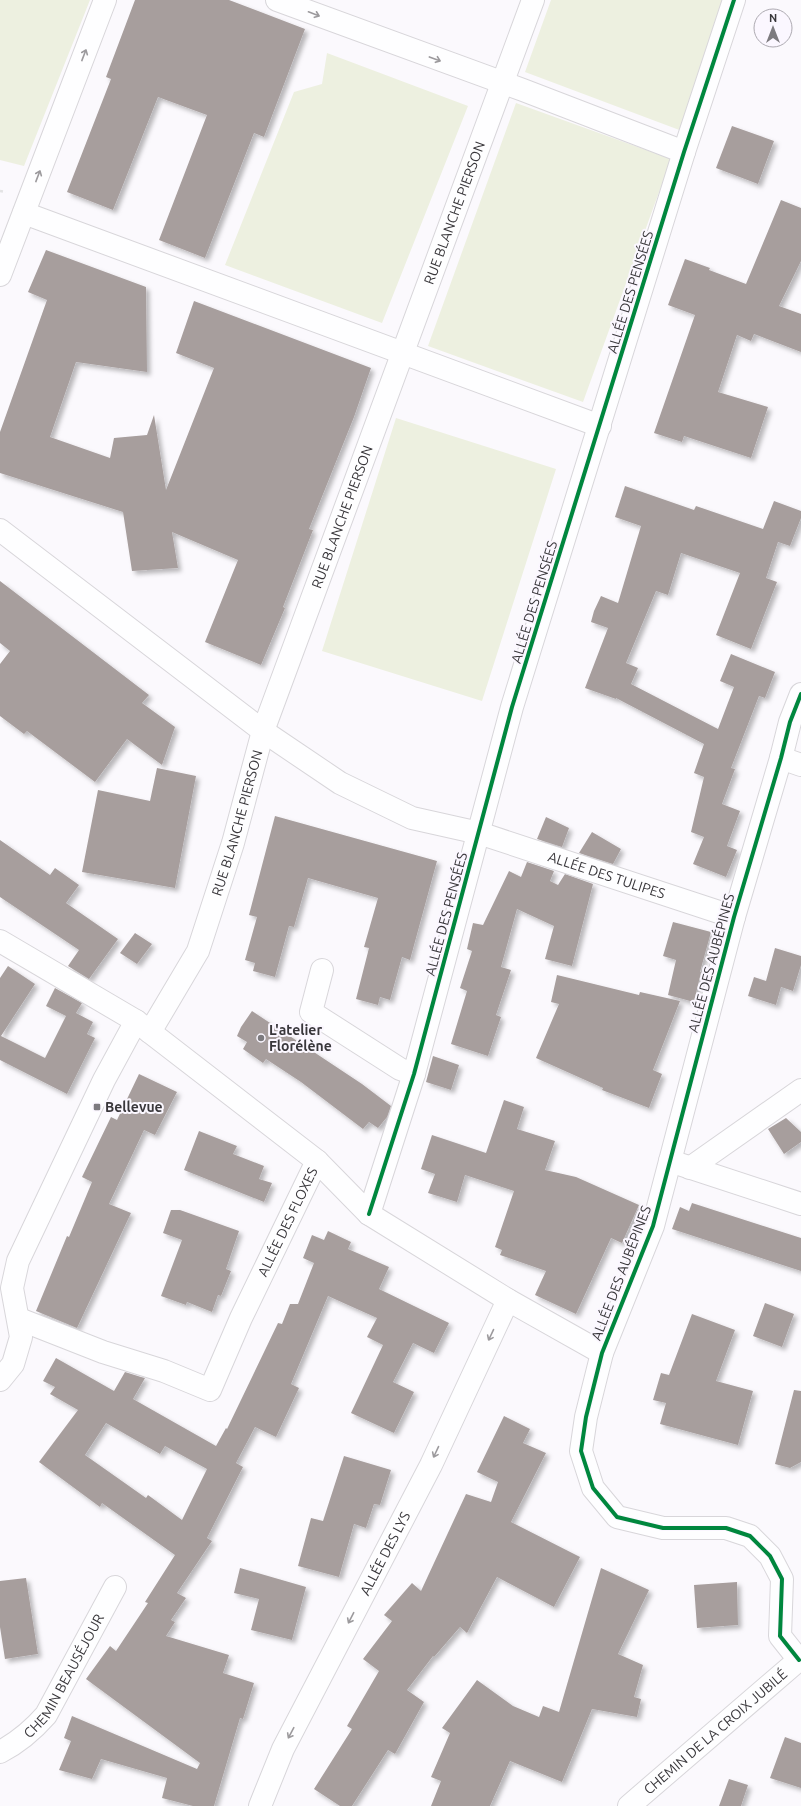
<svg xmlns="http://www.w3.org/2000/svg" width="801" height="1806" font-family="Ubuntu,sans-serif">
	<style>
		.green { fill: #edf0e0 }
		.building { fill: #a79e9d; fill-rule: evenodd; filter: url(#shadow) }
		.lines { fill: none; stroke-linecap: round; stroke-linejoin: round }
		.minor-casing { stroke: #d8d6da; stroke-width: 24 }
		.path { stroke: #e3e3e4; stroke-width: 2.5; stroke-dasharray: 3 3; stroke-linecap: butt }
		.minor { stroke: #fefeff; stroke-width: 22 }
		.cycleway-casing { stroke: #fbf7ff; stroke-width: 6 }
		.cycleway { stroke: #00873e; stroke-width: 4 }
		.oneway { stroke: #9c9a9d }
		.poi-dot { fill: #7d7b7f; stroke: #fbf7ff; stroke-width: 1.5 }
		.labels { text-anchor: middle; stroke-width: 4; stroke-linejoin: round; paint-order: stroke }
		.street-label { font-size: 14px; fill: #39373b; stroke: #fbf7ff }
		.poi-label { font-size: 14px; font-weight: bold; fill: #39373b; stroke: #fbf7ff; text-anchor: start }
	</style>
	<defs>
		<filter id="shadow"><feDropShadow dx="3.5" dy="3.5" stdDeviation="2" flood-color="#0004"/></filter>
	</defs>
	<rect width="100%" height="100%" fill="#fbf9fd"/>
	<path class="green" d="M0,0H90L24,166L0,160Z
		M551,0H723L682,131L525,72Z
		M327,53L468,106L382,323L225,265L294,92L322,84Z
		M516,103L671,159L583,402L428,346Z
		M396,418L556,469L482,701L322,651Z"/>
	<path class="building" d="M135,0H229L305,29L264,137L254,133L205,258L159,240L207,115L158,97L113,210L67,192L111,79L106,77Z
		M732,126L774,141L758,184L716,168Z
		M781,200L801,208V261L779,306L801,314V352L754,334L751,341L737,335L718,392L768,407L751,458L684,436L682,442L654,433L695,315L668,305L685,259L710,268L709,270L746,284Z
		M46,250L146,287L147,372L76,362L50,437L110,458L114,438L147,435L154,415L166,490L214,368L176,353L194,301L371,368L354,417L309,529L313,530L283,607L285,608L261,665L205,642L238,560L172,532L178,568L132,571L123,512L0,473V432L47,300L28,292Z
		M625,486L694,510L696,506L763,529L774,501L801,511V518L790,546L778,542L766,578L777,582L751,649L716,635L740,573L681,553L668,595L656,591L626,663L638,668L631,684L718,729L734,687L720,681L731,654L775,672L765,698L759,696L731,768L735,769L722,804L740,811L727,846L737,850L726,877L693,864L704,837L691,832L704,777L694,773L704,744L616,698V699L585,688L608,628L591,622L594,611L601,596L618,603L641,526L615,517Z
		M0,581L149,695L142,703L175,727L162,765L127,739L95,782L27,731L24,734L0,716V664L10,651L0,643Z
		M157,768L196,776L175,888L82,872L98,790L150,801Z
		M275,816L437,861L410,960L402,957L390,1000L380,997L378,1005L356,999L369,948L364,947L378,898L308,878L294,927L289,926L275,977L253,971L255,963L245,960L257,917L249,915Z
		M546,817L569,828L562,847L537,839Z
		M592,832L621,849L613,864L579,853Z
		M0,840L50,875L55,868L79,885L66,903L118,939L89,979L68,966L79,950L0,897Z
		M527,862L554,871L550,881L558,885L565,874L593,884L572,966L545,959L554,926L517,909L501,967L511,970L496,1015L501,1017L488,1056L451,1044L467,991L460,988L472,951L467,949L473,923L483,925L509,871L521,877Z
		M673,922L711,932L700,972H701L694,1002L668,995L676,960L663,956Z
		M135,933L152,944L137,964L120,953Z
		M775,948L801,956V965L793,991L781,987L776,1005L748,996L754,977L766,981Z
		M8,966L35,984L1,1036L45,1058L66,1016L46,1006L55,988L82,1003L76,1013L93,1022L87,1034L95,1038L67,1094L0,1060V978Z
		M557,975L639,995L640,992L680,1001L653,1070L662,1074L649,1108L602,1090L603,1088L536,1058L559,1004L551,1002Z
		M252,1011L362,1084L391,1106L387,1117L378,1128L369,1122L363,1129L301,1082L266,1059L263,1063L243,1049L247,1042L237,1036L241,1027Z
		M433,1056L459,1065L451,1090L426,1082Z
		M139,1074L177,1092L155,1135L144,1130L109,1204L131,1213L77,1328L36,1311L67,1236L69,1237L92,1182L82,1177L111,1117L117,1120Z
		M504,1100L524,1107L517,1129L555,1141L545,1170L576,1177L639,1205L622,1243L611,1238L576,1314L535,1295L546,1271L500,1255L502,1250L495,1247L514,1191L465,1175L457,1202L428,1193L435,1174L421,1169L432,1135L486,1153Z
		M786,1118L801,1132V1142L784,1154L768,1129Z
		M199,1131L237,1146L233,1154L264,1166L259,1179L272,1183L264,1202L184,1170Z
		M692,1203L801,1238V1271L672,1229L680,1207L689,1211Z
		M171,1210H180L239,1231L226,1269L231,1271L221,1296L218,1295L212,1312L187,1302L186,1305L161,1296L182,1240L163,1233Z
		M328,1231L351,1242L348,1249L389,1267L379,1289L449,1323L434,1353L413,1343L393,1382L414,1392L394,1433L351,1413L383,1345L367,1337L377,1318L328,1296L291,1384L299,1388L276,1437L255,1427L236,1463L243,1467L207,1538L212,1541L177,1593L186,1598L171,1620L175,1622L166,1636L229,1655L223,1673L254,1683L243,1719L240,1718L214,1806H193L162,1798L167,1778L101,1759L92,1779L59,1770L71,1741L64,1738L72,1716L197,1769L200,1763L86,1679L110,1646L116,1651L148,1603L145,1602L175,1555L102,1503L100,1507L39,1462L78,1410L50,1394L55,1387L43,1381L56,1358L114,1391L125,1372L141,1377L145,1378L133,1399L216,1446L226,1428L227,1429L278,1323L282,1324L290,1304H298L314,1263L303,1258L312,1235L324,1240ZM106,1423L160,1454L165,1446L207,1469L182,1520L148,1495L146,1498L85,1455Z
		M765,1303L794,1314L782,1347L753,1336Z
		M692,1314L735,1330L716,1381L753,1391L738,1445L660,1424L666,1403L653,1400L661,1373L669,1375Z
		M794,1390L801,1391V1462L790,1468L775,1464Z
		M504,1416L530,1429L523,1443L546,1453L511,1522L580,1557L554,1607L497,1577L467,1633L460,1627L434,1657L433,1656L407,1690L424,1702L395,1754L388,1750L352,1806H340L314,1789L352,1729L347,1726L379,1671L363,1659L392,1621L384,1615L412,1583L421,1591L466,1494L491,1502L498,1482L477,1472Z
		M344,1456L391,1470L380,1505L374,1504L366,1528L354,1524L339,1577L298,1566L311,1518L323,1521Z
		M240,1568L306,1587L292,1640L251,1630L259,1599L234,1593Z
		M601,1568L649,1590L618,1654L643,1665L634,1697L641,1699L637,1717L592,1709L562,1782L510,1761L490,1806H431L441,1781L431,1777L450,1733L442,1728L477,1680L513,1706L539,1717L543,1706L559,1712Z
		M26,1578L38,1654L5,1659L0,1627V1581Z
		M737,1582L738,1625L697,1628L694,1585Z
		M785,1737L801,1743V1788L770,1778Z
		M729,1779L748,1785L741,1806H719Z"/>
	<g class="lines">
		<defs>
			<g id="minor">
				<path d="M277,0L523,90L684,152"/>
				<path d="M24,213L600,426"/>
				<path d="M0,275L105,0"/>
				<path id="s1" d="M0,530L263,731L340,783L412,818L479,833L734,917"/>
				<path d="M781,758L801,765"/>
				<path d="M0,941L136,1021L150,1032L317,1161L369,1214L508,1300L602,1353"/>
				<path d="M322,970L311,1012L400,1069L414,1074"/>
				<path id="s2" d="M150,1032L198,951L233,843L263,731L533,0"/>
				<path d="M670,1161L801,1204"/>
				<path d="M690,1168L801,1090"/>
				<path d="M369,1214L414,1074L512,707L684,152L734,0"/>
				<path id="s3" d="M19,1319L103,1352L164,1371L210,1390L241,1318L317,1161"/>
				<path d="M0,1380L13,1364L21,1337L12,1288L18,1261L104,1080L136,1021"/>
				<path d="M799,1660L780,1636L782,1579L770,1556L750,1536L726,1528H663L617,1517L593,1488L581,1451L586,1417L602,1353L653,1226L734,917L781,758L790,722L801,694"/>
				<path id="s4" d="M0,1752C19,1742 32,1731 46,1715L115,1587"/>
				<path id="s5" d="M260,1806L283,1749L431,1465L508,1300"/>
				<path id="s6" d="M629,1806L801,1658"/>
			</g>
		</defs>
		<use href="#minor" class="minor-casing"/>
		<path class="path" d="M0,191L6,192"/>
		<use href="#minor" class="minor"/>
		<defs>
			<path id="cycleway" d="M369,1214L414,1074L512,707L684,152L734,0
				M799,1660L780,1636L782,1579L770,1556L750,1536L726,1528H663L617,1517L593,1488L581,1451L586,1417L602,1353L653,1226L734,917L781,758L790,722L801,694"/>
		</defs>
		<use href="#cycleway" class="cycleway-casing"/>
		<use href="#cycleway" class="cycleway"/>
	</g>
	<defs><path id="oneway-shaft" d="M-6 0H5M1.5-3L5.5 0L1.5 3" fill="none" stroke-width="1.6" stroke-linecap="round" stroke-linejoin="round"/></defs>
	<g class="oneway">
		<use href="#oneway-shaft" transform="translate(314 14) rotate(21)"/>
		<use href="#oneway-shaft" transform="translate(84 55) rotate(-69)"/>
		<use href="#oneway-shaft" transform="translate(435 59) rotate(20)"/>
		<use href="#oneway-shaft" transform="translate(38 176) rotate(-69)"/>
		<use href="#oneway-shaft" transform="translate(491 1335) rotate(115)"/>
		<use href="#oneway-shaft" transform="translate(436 1452) rotate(115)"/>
		<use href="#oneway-shaft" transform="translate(351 1618) rotate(117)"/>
		<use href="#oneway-shaft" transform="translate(291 1733) rotate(118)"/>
	</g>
	<g class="poi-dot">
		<circle cx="261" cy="1038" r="4"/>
		<rect x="93" y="1103" width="8" height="8" rx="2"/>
	</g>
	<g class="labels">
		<g class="street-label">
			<text dy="5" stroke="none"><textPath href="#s2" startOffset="876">RUE BLANCHE PIERSON</textPath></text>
			<text transform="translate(630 292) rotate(-73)" y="5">ALLÉE DES PENSÉES</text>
			<text dy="5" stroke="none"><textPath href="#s2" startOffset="552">RUE BLANCHE PIERSON</textPath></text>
			<text transform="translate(534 602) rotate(-73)" y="5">ALLÉE DES PENSÉES</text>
			<text dy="5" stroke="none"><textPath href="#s2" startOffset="228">RUE BLANCHE PIERSON</textPath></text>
			<text dy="5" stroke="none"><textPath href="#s1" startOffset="707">ALLÉE DES TULIPES</textPath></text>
			<text transform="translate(446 914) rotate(-75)" y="5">ALLÉE DES PENSÉES</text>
			<text transform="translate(711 963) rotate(-75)" y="5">ALLÉE DES AUBÉPINES</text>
			<text dy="5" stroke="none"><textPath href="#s3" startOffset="389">ALLÉE DES FLOXES</textPath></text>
			<text transform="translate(621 1273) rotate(-69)" y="5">ALLÉE DES AUBÉPINES</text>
			<text dy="5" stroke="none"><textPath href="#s5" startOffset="282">ALLÉE DES LYS</textPath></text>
			<text dy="5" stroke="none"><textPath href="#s4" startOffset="102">CHEMIN BEAUSÉJOUR</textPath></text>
			<text dy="5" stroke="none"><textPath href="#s6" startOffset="114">CHEMIN DE LA CROIX JUBILÉ</textPath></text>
		</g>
		<g class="poi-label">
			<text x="269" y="1035">L'atelier<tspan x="269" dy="16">Florélène</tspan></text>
			<text x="105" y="1112">Bellevue</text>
		</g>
	</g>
	<g transform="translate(773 28)"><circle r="19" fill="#fbf7ff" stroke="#adaab1"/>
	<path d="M0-3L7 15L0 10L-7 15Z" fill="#7d7b7f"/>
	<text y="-6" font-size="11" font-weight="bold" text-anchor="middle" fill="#39373b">N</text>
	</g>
</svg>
